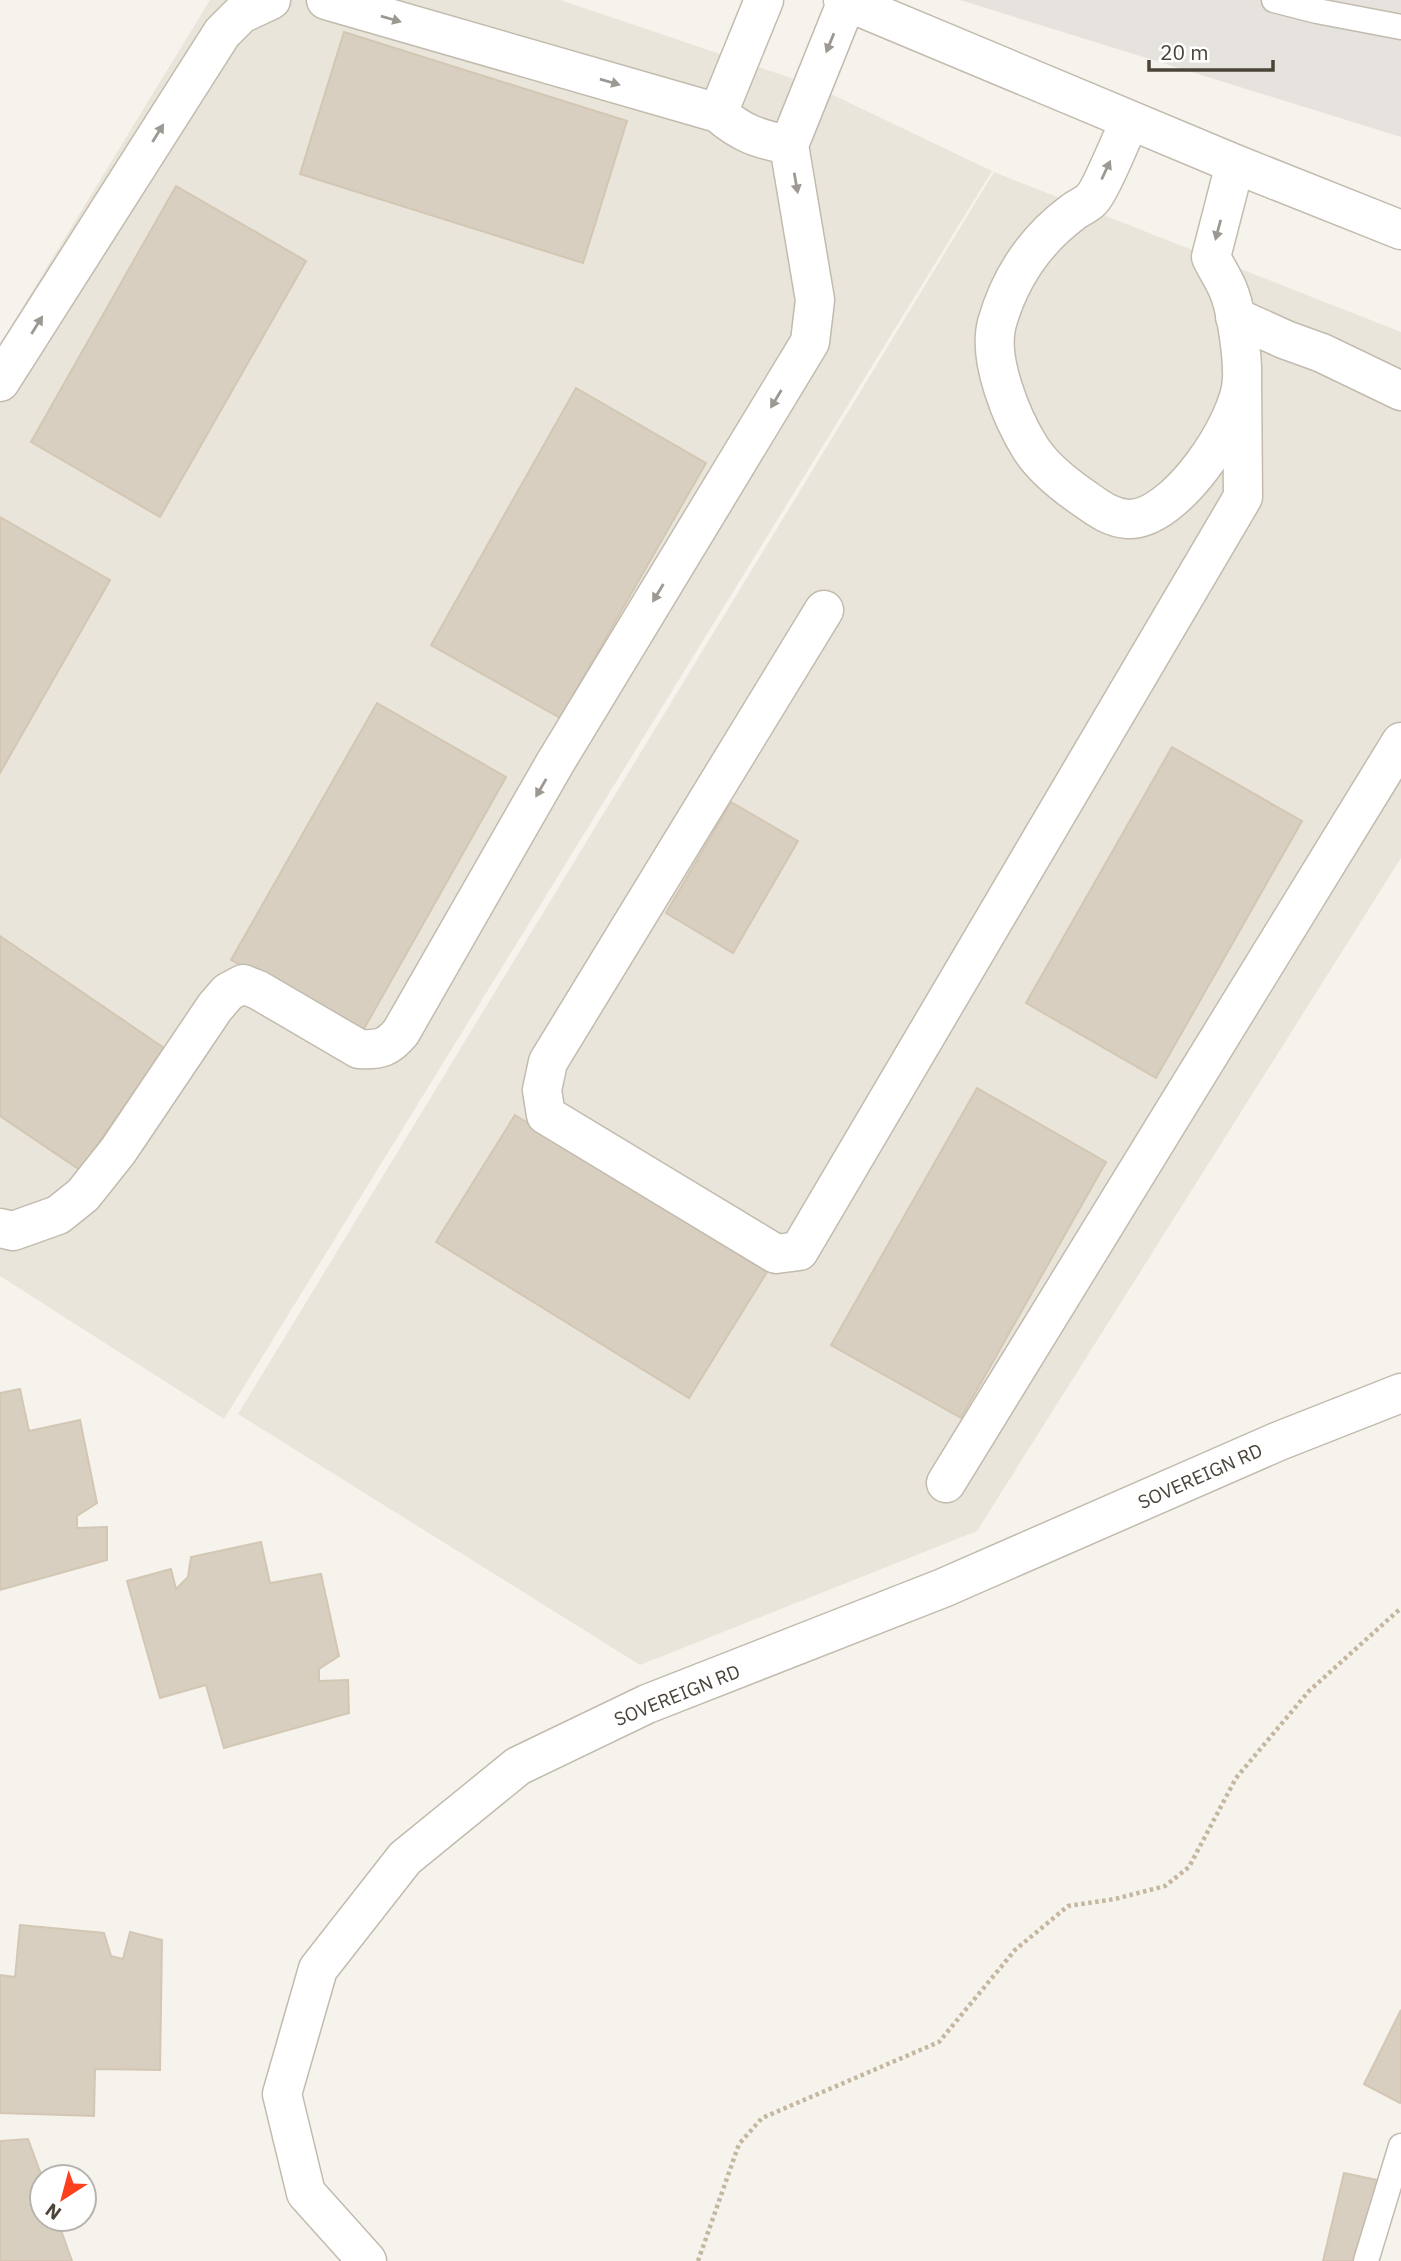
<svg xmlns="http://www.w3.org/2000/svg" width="1401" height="2261" font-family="'IBM Plex Sans',sans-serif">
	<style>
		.residential { fill: #eae5da }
		.industrial { fill: #e6e2dd }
		.building { fill: #d8cfc1; stroke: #d3c7b4; stroke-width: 2 }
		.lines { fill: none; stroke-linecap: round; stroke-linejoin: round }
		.service-casing { stroke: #c2bbae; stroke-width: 27 }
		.minor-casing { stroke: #c2bbae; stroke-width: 41 }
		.path { stroke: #c4b79f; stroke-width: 4.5; stroke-dasharray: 3.5 3.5; stroke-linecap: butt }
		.service { stroke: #fff; stroke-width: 24 }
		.minor { stroke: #fff; stroke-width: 38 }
		.oneway { fill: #9c9892 }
		.labels { text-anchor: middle; stroke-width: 5; stroke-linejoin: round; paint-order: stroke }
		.street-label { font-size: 19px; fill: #4b4439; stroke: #fff }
	</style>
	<rect width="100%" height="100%" fill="#f6f3ec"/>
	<path class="residential" d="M210,0H560L812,85L992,171L224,1419L0,1276V344Z
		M994,172L1401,332V858L977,1531L640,1665L238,1414Z"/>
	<path class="industrial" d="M960,0H1401V137Z"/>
	<path class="building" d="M344,32L627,121L583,263L300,174Z
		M176,186L306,261L160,517L31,442Z
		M576,388L706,463L560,718L431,645Z
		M0,517L110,580L0,773Z
		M377,703L506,777L361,1034L231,960Z
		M1172,747L1302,821L1156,1078L1026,1003Z
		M731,802L798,841L733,953L666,913Z
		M0,936L164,1048L80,1170L0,1116Z
		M977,1088L1106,1162L961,1418L831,1345Z
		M515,1115L767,1272L689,1398L436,1242Z
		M20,1389L29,1431L80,1420L97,1503L77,1516V1528L107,1527V1560L0,1590V1393Z
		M261,1542L270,1583L321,1574L339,1656L319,1669V1681L348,1680L349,1713L224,1748L206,1685L160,1698L127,1581L171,1569L176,1589L188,1577L191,1557Z
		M20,1925L104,1933L111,1956L123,1959L130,1932L162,1940L160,2070L95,2069L94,2116L0,2113V1975L15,1977Z
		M1401,2010V2102L1400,2103L1364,2084Z
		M28,2139L42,2177V2219H57L72,2261H0V2141Z
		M1344,2173L1382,2181L1363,2261H1323Z"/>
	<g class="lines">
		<defs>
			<path id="service" d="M1274,0L1317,11L1401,27
				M1366,2261L1401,2146"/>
			<path id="minor" d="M843,0L1235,164L1401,230
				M718,113L764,0
				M1130,120C1123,135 1100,192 1091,200C1086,205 1078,208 1073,212C1034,241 1010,277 997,323C987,359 1012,419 1031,449C1044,469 1066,486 1085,499C1099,509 1111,518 1128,519C1175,521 1241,422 1242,379C1243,359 1237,314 1230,295C1226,282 1217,270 1211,257L1235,164
				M789,145L847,1
				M1235,317L1286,340L1322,353L1401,391
				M0,382L222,33L241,14L271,0
				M824,610L548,1062L542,1090L546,1115L776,1254L799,1251L1243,497L1242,381
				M0,1228L13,1231L58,1215L83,1195L118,1151L215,1007L228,992L243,984L258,990L359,1049C380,1050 388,1048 401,1032L555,763L810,342L815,300L789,145C759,139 742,134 718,113L326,0
				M946,1483L1401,742
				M367,2261L306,2193L282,2094L318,1969L405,1858L518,1766L647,1704L943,1588L1279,1441L1401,1393"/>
		</defs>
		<use href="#service" class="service-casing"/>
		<use href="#minor" class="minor-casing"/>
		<path class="path" d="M698,2261L739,2144L762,2118L939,2042L1015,1950L1068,1906L1115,1899L1165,1886L1189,1867L1236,1778L1309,1691L1401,1608"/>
		<use href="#service" class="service"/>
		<use href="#minor" class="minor"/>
	</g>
	<defs><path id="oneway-solid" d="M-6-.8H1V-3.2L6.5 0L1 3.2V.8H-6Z" transform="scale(1.75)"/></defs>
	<g class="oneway">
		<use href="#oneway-solid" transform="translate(391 19) rotate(16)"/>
		<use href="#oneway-solid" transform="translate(830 43) rotate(112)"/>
		<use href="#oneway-solid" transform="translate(610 82) rotate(16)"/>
		<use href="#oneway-solid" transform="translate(158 133) rotate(-58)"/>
		<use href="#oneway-solid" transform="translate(1106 170) rotate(-65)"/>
		<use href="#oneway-solid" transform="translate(796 183) rotate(80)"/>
		<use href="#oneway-solid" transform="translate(1218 230) rotate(105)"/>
		<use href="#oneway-solid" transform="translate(37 325) rotate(-58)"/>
		<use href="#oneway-solid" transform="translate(776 399) rotate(121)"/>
		<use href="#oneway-solid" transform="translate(658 593) rotate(121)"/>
		<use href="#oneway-solid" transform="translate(541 788) rotate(120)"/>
	</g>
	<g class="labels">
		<g class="street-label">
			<text transform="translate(1200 1476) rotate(-24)" y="7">SOVEREIGN RD</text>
			<text transform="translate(677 1695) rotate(-22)" y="7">SOVEREIGN RD</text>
		</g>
	</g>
	<g transform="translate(63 2198) rotate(216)"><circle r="33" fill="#ffffff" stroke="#b7b4b0" stroke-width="2"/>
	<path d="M0-5L12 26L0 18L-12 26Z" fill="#fc3f1d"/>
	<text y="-10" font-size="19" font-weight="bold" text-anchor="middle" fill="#4b4439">N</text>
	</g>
	<path d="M1149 60v10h124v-10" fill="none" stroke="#4b4439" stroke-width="3.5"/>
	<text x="1160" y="60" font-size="21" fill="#4b4439" stroke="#ffffff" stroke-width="5" paint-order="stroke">20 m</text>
</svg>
